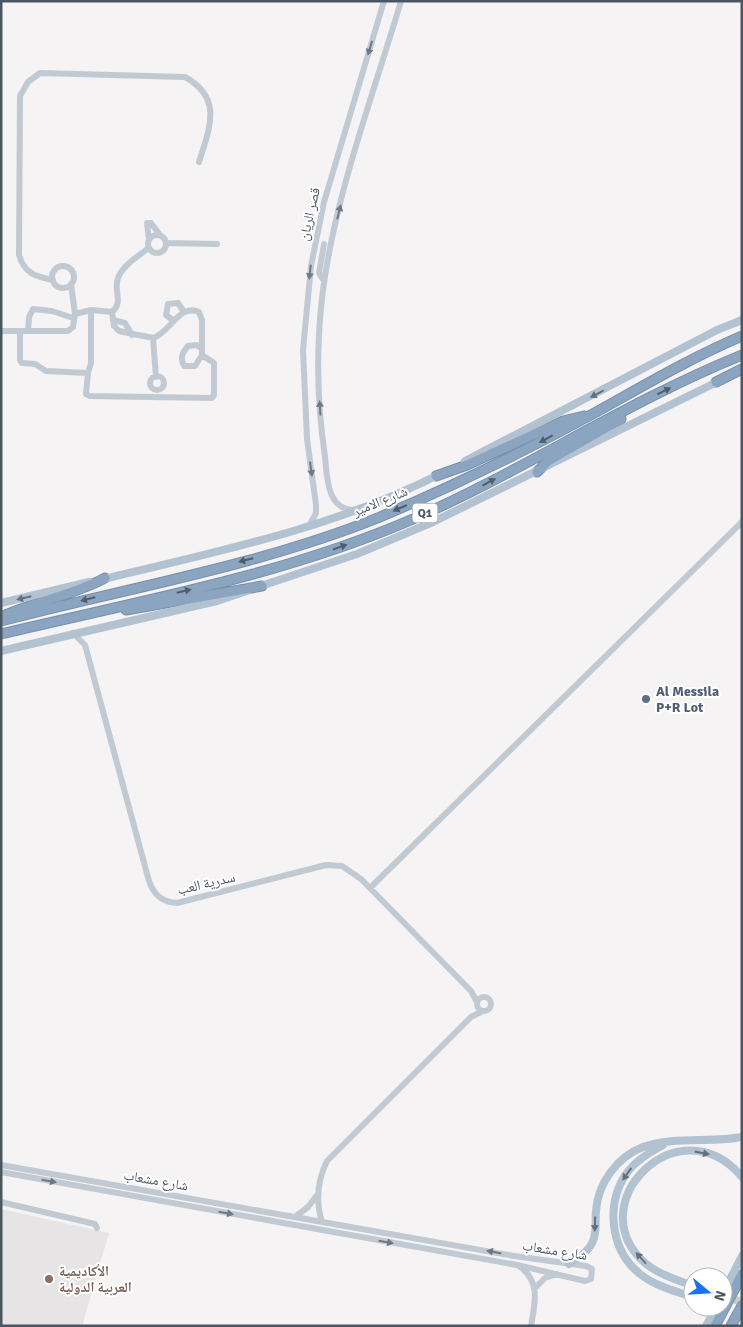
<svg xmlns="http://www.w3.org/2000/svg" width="743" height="1327" font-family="Signika,'Noto Naskh Arabic',sans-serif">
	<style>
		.education { fill: #e6e4e5 }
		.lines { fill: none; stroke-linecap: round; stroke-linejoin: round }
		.major-tunnel { stroke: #caccce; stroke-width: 8; stroke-dasharray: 8 4; stroke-linecap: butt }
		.highway-casing { stroke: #7690ad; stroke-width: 11 }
		.minor { stroke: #c1cad2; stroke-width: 6 }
		.major { stroke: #b3c2d1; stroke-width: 8 }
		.highway { stroke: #8ba5c1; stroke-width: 9 }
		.oneway { fill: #6e7983 }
		.oneway2 { fill: #505e6b }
		.oneway3 { fill: #64717d }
		.service-dot { fill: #5c6f8a; stroke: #fff; stroke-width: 2 }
		.education-dot { fill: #8d6e63; stroke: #fff; stroke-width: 2 }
		.labels { text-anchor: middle; stroke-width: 4; stroke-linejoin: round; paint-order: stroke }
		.shield { fill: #fff; stroke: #808990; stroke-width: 1 }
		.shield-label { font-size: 12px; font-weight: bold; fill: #4a5661 }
		.street-label { font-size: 14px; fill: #4a5661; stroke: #fff }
		.service-label { font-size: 14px; font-weight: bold; fill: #4e5e75; stroke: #fff; text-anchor: start }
		.education-label { font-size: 14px; font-weight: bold; fill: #785e54; stroke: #fff; text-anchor: start }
	</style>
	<rect width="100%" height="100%" fill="#f5f3f3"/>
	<path class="education" d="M1,1209L109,1233L82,1326H1Z"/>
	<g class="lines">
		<path class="major-tunnel" d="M723,1296L742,1302"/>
		<defs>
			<path id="highway" d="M716,382L742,369
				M537,472L548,461L621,419
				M436,476L467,465L563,421L584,416
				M126,610L262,586
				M1,617C35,601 72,596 105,578
				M1,621C127,588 259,566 380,517C451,487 521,453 589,416C640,388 688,359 742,336
				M1,634C139,601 282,576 413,519C525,470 628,401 742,355
				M715,1326L742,1275
				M731,1326L742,1306"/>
		</defs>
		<use href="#highway" class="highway-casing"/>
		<path class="minor" d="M148 244a9 9 0 1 1 18 0a9 9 0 1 1-18 0Z
			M149,240L147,223H151L160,235
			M166,243L217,244
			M324,244L319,273L324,281
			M52 277a11 11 0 1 1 22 0a11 11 0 1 1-22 0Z
			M53,280C36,277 24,273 19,255L20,96L28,82L40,73L185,77C223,98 210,127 199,162
			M71,284L75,314
			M112,312L114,326L119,331L153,338C170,333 179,303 199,312L202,320V348
			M113,320L125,323L132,335
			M174,321L166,315L168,304L178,303L184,312
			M1,331H68L73,327L75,314L91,310L112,312C124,302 113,291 118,278C122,266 138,256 149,248
			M20,331V360L22,363L35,364L46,371L88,373L91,363V310
			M28,331L29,317L33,309L52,311L73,318
			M153,338L156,377
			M88,373L86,394L90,396L212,398L214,395V363L202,355V348L196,345L188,346C182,353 180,358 184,366H195L202,355
			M150 383a7 7 0 1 1 14 0a7 7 0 1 1-14 0Z
			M354,510C327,510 327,477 325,457C317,403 316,344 323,290C336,192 373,96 401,1
			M309,526L316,513V505L307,439L303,350L311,266L324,202L384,1
			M73,633L85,645L149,881C154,895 162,902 177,903L326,865L342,866L361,879L471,991L477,1002
			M370,888L742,522
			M477 1004a7 7 0 1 1 14 0a7 7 0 1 1-14 0Z
			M1,1165L514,1256L586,1266L592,1269L591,1279L585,1281L517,1265L1,1172
			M1,1202L95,1224L97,1228
			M295,1217L308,1207L317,1195
			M322,1222C316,1202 317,1181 327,1161L471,1017L483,1011
			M519,1266C541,1281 535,1303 531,1326
			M536,1287L545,1278L557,1274"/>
		<path class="major" d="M465,461L717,330L742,320
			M100,580C215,552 334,528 440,474
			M258,587L357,554L433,522L721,380
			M1,603L89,582
			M1,651L217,601L247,591
			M663,1145C650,1152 638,1159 629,1170C605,1201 609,1249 640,1274C655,1286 675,1291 693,1297
			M569,1264C578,1257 589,1252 593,1241C597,1232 595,1220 596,1211C598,1183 617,1157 643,1147C674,1136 710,1143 742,1137
			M693,1286C677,1280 658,1274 645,1263C578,1204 679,1102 742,1177
			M723,1293L742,1256
			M706,1326L716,1307"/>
		<use href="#highway" class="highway"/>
	</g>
	<defs><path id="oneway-solid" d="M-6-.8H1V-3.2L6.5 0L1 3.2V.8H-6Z" transform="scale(1.25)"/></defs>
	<g class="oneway">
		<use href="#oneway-solid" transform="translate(370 48) rotate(107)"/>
		<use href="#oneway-solid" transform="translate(339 212) rotate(-76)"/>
		<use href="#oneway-solid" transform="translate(310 272) rotate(96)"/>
		<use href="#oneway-solid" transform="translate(320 408) rotate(-93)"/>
		<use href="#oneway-solid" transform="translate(311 469) rotate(82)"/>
		<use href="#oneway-solid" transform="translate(49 1181) rotate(10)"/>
		<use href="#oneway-solid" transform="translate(226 1213) rotate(10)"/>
		<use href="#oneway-solid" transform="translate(386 1242) rotate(10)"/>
		<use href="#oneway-solid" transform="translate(494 1252) rotate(-169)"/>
	</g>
	<g class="oneway2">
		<use href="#oneway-solid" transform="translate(664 391) rotate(-26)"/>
		<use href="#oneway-solid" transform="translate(546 439) rotate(152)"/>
		<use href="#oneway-solid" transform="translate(489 482) rotate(-28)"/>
		<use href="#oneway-solid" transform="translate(400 508) rotate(157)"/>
		<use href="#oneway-solid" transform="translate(340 547) rotate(-19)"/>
		<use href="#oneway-solid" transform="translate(246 560) rotate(166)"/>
		<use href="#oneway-solid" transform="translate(184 591) rotate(-13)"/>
		<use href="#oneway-solid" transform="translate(88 599) rotate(166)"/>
	</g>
	<g class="oneway3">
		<use href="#oneway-solid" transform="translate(597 394) rotate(152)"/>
		<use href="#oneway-solid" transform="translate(24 598) rotate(167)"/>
		<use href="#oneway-solid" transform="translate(702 1153) rotate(11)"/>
		<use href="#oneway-solid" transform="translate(627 1174) rotate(125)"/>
		<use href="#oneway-solid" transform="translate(595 1224) rotate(91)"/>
		<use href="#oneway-solid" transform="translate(641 1258) rotate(-132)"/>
	</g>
	<circle class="service-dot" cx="646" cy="699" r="5"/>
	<circle class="education-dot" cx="49" cy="1279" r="5"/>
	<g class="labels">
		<rect class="shield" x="412.5" y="503.5" width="25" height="19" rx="4"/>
		<g class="shield-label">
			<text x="425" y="517">Q1</text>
		</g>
		<g class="street-label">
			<text transform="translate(309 214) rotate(-77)" y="5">قصر الريان</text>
			<text transform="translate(380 501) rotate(-22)" y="5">شارع الامير</text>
			<text transform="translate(206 883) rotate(-13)" y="5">سدرية العب</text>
			<text transform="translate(156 1180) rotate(10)" y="5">شارع مشعاب</text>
			<text transform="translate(555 1250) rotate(9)" y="5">شارع مشعاب</text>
		</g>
		<g class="service-label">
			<text x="656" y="696">Al Messila<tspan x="656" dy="16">P+R Lot</tspan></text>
		</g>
		<g class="education-label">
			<text x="59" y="1276">الأكاديمية<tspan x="59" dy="16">العربية الدولية</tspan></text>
		</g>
	</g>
	<rect width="743" height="1327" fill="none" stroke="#4a5661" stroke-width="5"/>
	<g transform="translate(708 1292) rotate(108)"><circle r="24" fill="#ffffff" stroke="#b7bbc0"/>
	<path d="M0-4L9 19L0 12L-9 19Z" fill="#1a73e8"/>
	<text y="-8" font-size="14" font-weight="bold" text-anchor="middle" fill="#4a5661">N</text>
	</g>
</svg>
